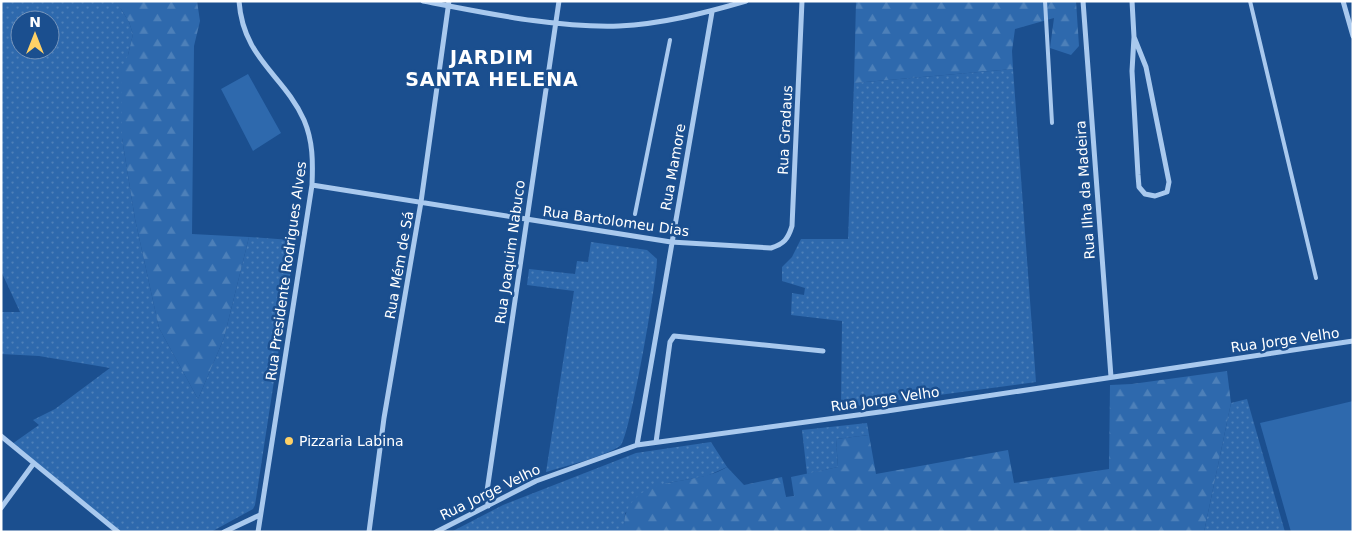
<svg xmlns="http://www.w3.org/2000/svg" width="1354" height="533" font-family="'DejaVu Sans',sans-serif">
	<style>
		.grass { fill: url(#grass-dots); fill-rule: evenodd }
		.forest { fill: url(#forest-firs) }
		.garden { fill: #2e69ad }
		.lines { fill: none; stroke-linecap: round; stroke-linejoin: round }
		.lane { stroke: #a9c9ee; stroke-width: 4 }
		.street { stroke: #a9c9ee; stroke-width: 5 }
		.poi-dot { fill: #ffd166; stroke: #1b4f8f; stroke-width: 2 }
		.labels { text-anchor: middle; stroke-width: 5; stroke-linejoin: round; paint-order: stroke }
		.street-label { font-size: 14px; fill: #fff; stroke: #1b4f8f }
		.poi-label { font-size: 14px; fill: #fff; stroke: #1b4f8f; text-anchor: start }
		.district-label { font-size: 19px; font-weight: bold; letter-spacing: 1px; fill: #fff; stroke: #1b4f8f }
	</style>
	<defs>
		<pattern id="grass-dots" width="8" height="8" patternUnits="userSpaceOnUse" patternTransform="scale(1.25)"><rect width="8" height="8" fill="#2e69ad"/><path d="M2 2h.1M6 6h.1" fill="none" stroke="#4d80b9" stroke-width="1.8" stroke-linecap="round"/></pattern>
		<pattern id="forest-firs" width="22" height="20" patternUnits="userSpaceOnUse" patternTransform="scale(1.25)"><rect width="22" height="20" fill="#2e69ad"/><path d="M5 1l3.5 6h-7zM16 11l3.5 6h-7z" fill="#4d80b9"/></pattern>
	</defs>
	<rect width="100%" height="100%" fill="#1b4f8f"/>
	<path class="grass" d="M1,1H116L129,22L133,34L128,55L122,138L135,219L159,328L198,399L224,338L249,237L291,240L294,250L255,505L253,509L211,532H118L12,444L39,425L33,420L55,409L110,368L39,356L1,354V312H20L1,271ZM20,20H50V50H20Z
		M1013,69L1036,382L841,408L842,321L791,315L792,293L804,295L805,288L782,281V267L792,257L801,239H848L854,83Z
		M591,242L647,250L657,259C657,280 630,435 621,445C612,454 560,468 546,472L574,291L527,285L529,269L575,274L577,261L588,262Z
		M1247,399L1285,532H1204L1231,403Z
		M867,423L869,435L836,439L838,467L807,474L802,430Z
		M711,442L727,467L707,476L668,483L625,513L624,532H451L503,505L636,453Z"/>
	<path class="forest" d="M116,1H197L200,21L194,46L192,234L249,237L224,338L198,399L159,328L135,219L122,138L121,71L128,55L133,34L129,22Z
		M856,1H1076L1079,46L1071,55L1050,48L1054,18L1015,29L1012,51L1013,69L854,83Z
		M1227,371L1231,403L1204,532H624C624,526 624,518 626,513C642,473 696,487 727,467L744,485L782,477L786,497L794,496L791,477L838,467L836,439L869,435L876,474L1008,450L1014,483L1109,469L1110,385L1132,384Z"/>
	<path class="garden" d="M248,74L281,133L253,151L221,89Z
		M1353,401V532H1291L1260,423Z"/>
	<g class="lines">
		<path class="lane" d="M1045,1L1052,123
			M1250,1L1316,278
			M635,214L670,40"/>
		<path class="street" d="M239,1C243,59 284,75 304,120C313,141 313,162 312,185L258,532
			M423,1C487,13 554,28 619,26C662,24 705,13 746,1
			M1083,1L1111,377
			M1132,1L1134,37L1132,71L1138,175L1139,187L1145,194L1155,196L1167,192L1169,182L1146,67L1134,37
			M1343,1L1353,36
			M312,185L671,242L771,248C784,244 788,239 792,226L802,1
			M1,436L118,532
			M656,442L670,342L674,336L823,351
			M637,445L712,12
			M488,506L487,491L559,1
			M1,508L34,463
			M224,532L260,515
			M369,532L384,418L421,202L449,1
			M436,532L536,481L637,445L887,411L1353,341"/>
	</g>
	<circle class="poi-dot" cx="289" cy="441" r="5"/>
	<g class="labels">
		<g class="street-label">
			<text transform="translate(785 130) rotate(-87)" y="5">Rua Gradaus</text>
			<text transform="translate(673 167) rotate(-80)" y="5">Rua Mamore</text>
			<text transform="translate(1085 190) rotate(-94)" y="5">Rua Ilha da Madeira</text>
			<text transform="translate(616 221) rotate(8)" y="5">Rua Bartolomeu Dias</text>
			<text transform="translate(510 252) rotate(-82)" y="5">Rua Joaquim Nabuco</text>
			<text transform="translate(399 265) rotate(-80)" y="5">Rua Mém de Sá</text>
			<text transform="translate(286 271) rotate(-82)" y="5">Rua Presidente Rodrigues Alves</text>
			<text transform="translate(1285 340) rotate(-8)" y="5">Rua Jorge Velho</text>
			<text transform="translate(885 399) rotate(-8)" y="5">Rua Jorge Velho</text>
			<text transform="translate(490 492) rotate(-26)" y="5">Rua Jorge Velho</text>
		</g>
		<g class="poi-label">
			<text x="299" y="446">Pizzaria Labina</text>
		</g>
		<g class="district-label">
			<text x="492" y="64">JARDIM<tspan x="492" dy="22">SANTA HELENA</tspan></text>
		</g>
	</g>
	<rect width="1354" height="533" fill="none" stroke="#ffffff" stroke-width="5"/>
	<g transform="translate(35 35)"><circle r="24" fill="#1b4f8f" stroke="#7695bc"/>
	<path d="M0-4L9 19L0 12L-9 19Z" fill="#ffd166"/>
	<text y="-8" font-size="14" font-weight="bold" text-anchor="middle" fill="#ffffff">N</text>
	</g>
</svg>
